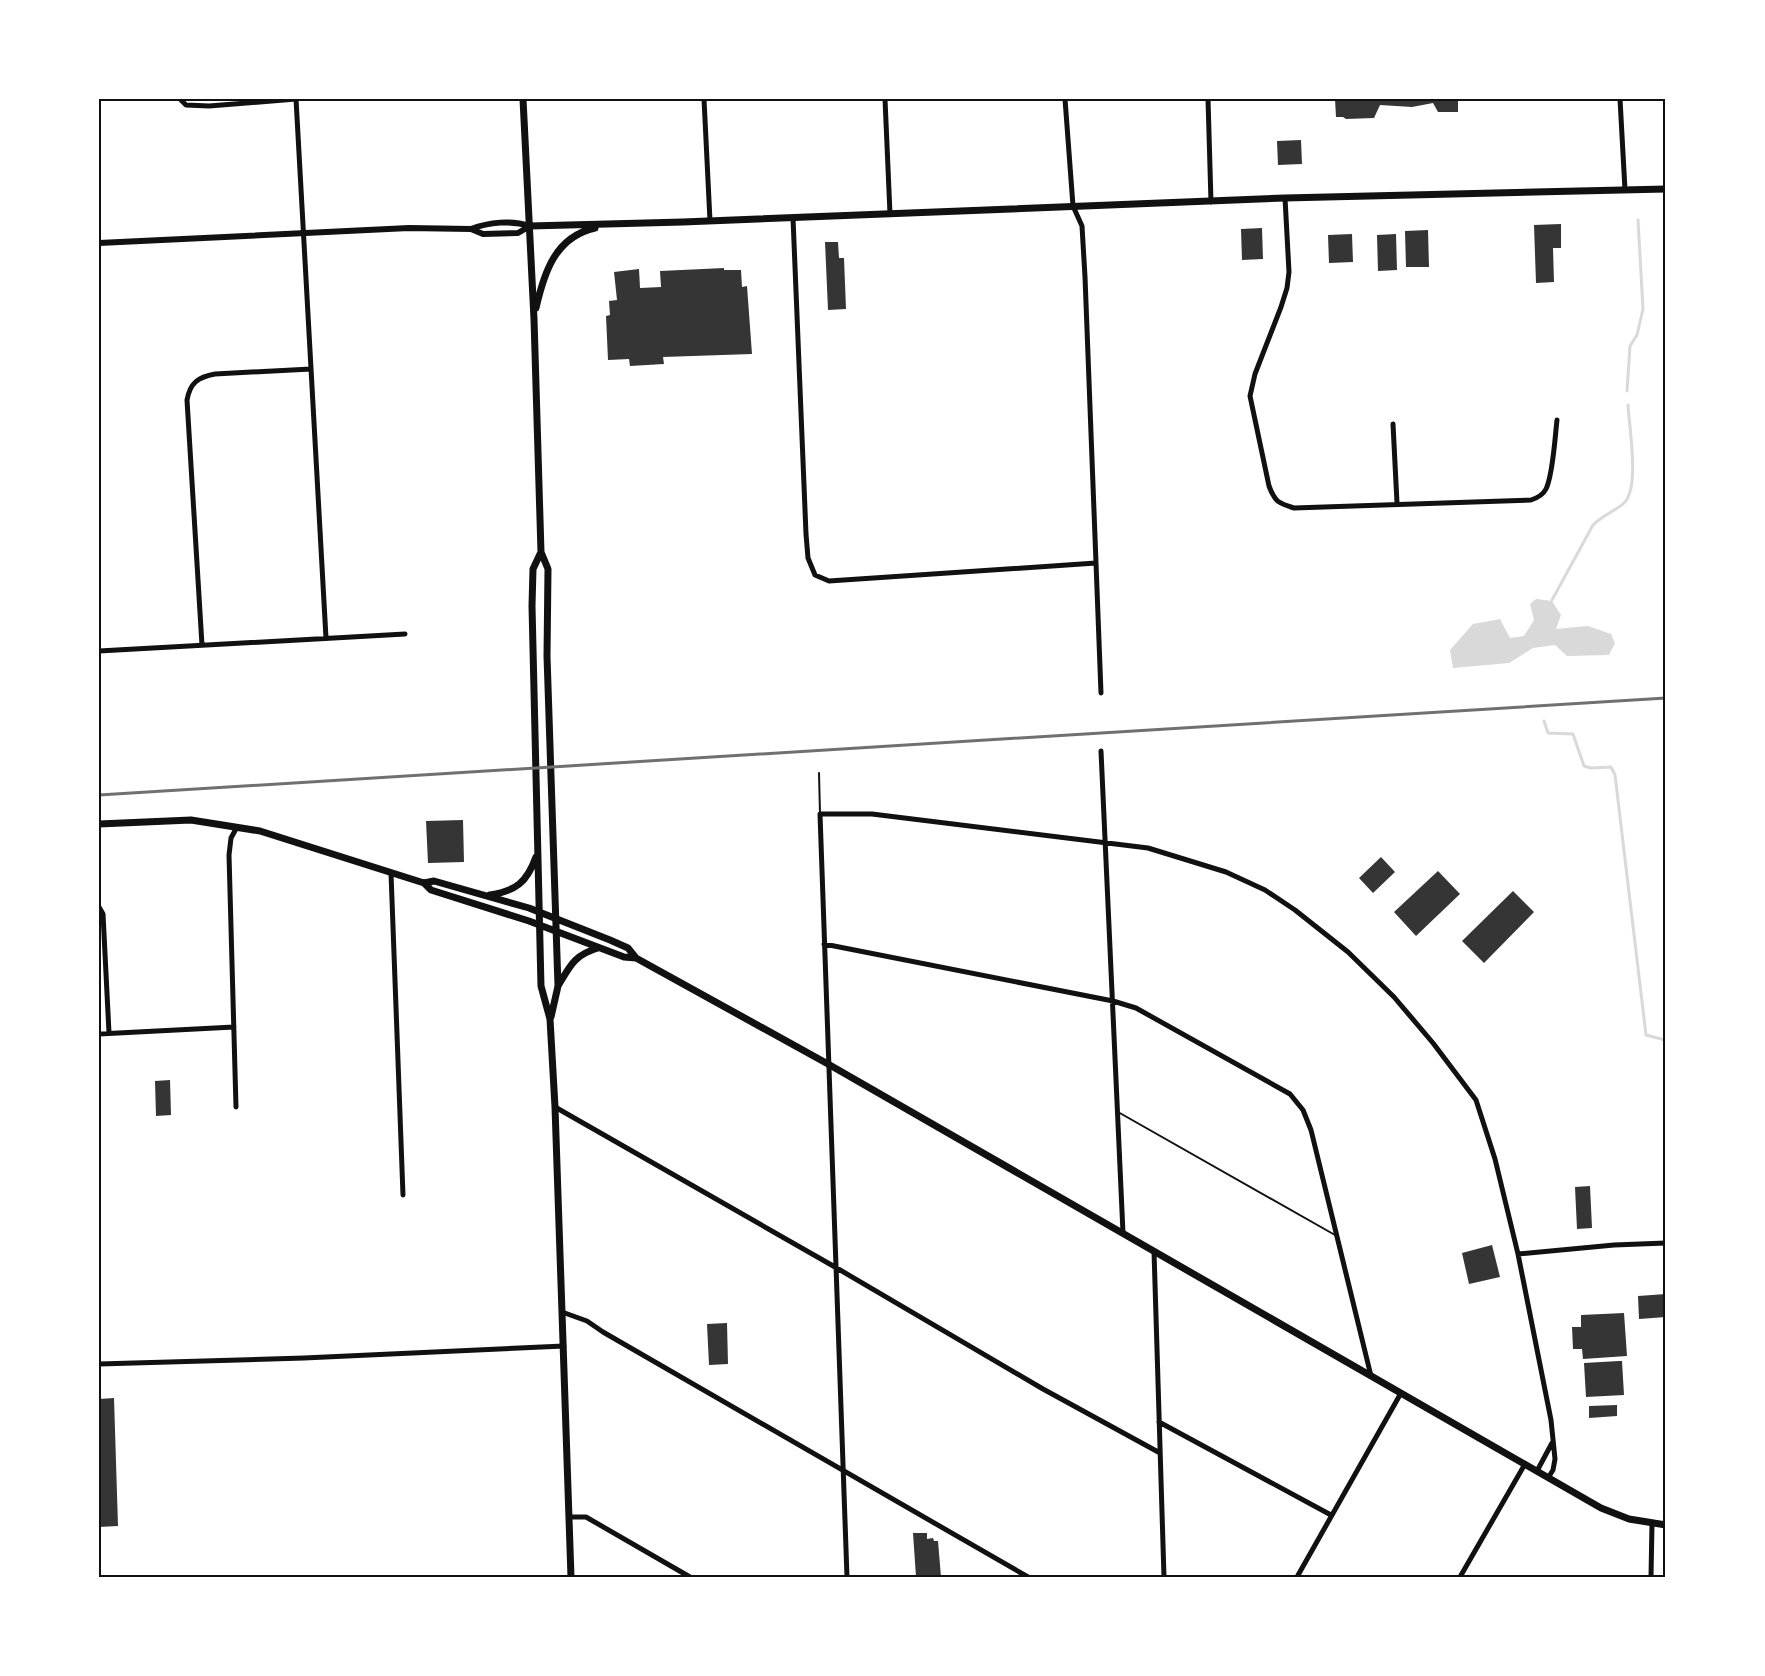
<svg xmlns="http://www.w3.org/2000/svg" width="1765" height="1676" font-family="'Open Sans',sans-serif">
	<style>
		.water { fill: #d9d9d9 }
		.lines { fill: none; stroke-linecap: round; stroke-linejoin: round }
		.stream { stroke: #d9d9d9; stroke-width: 3 }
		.building { fill: #353535 }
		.service { stroke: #111; stroke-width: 2 }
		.minor { stroke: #111; stroke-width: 5 }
		.tertiary { stroke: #111; stroke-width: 6 }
		.secondary { stroke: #111; stroke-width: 7 }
		.rail { stroke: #707070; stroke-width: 3 }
		.neatline { fill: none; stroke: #111; stroke-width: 2 }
	</style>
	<rect width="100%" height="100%" fill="#fff"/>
	<path class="water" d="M1536,599L1552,601L1561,615L1556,629L1588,626L1611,634L1615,643L1609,655L1567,656L1555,645L1533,648L1509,663L1453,668L1450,650L1473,624L1500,619L1510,638L1524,636L1534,620L1530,604Z"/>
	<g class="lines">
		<path class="stream" d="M1627,391L1630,346L1637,335L1643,309L1638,220
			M1552,600L1593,525C1603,515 1615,511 1624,503C1640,489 1629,426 1628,405
			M1544,721L1548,733L1573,734L1584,766L1591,768L1611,767L1615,775L1646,1035L1665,1040L1666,1042"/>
	</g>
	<path class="building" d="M1335,99H1458V112H1438L1433,103L1412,107L1380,105L1374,118L1346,119L1343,117H1336Z
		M1301,140L1302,164L1278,165L1277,141Z
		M1561,224V248H1553L1554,282L1536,283L1534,225Z
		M1262,228L1263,259L1242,260L1241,229Z
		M1428,230L1429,267H1406L1405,231Z
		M1352,234L1353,262L1329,263L1328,235Z
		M1396,234L1397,270L1378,271L1377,235Z
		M825,242H838L839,258H844L846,309L828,310Z
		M724,268V270H741L742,287L747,286L752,354L663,357L664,364L630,366L629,359L608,360L606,316L610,315L609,301L617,300L614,272L639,269L640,288L661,287L660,271Z
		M463,820L464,862L428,863L426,821Z
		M1381,857L1395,872L1373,893L1359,878Z
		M1438,871L1460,894L1416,936L1394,912Z
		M1513,891L1534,912L1484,963L1462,941Z
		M170,1080L171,1115L156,1116L155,1081Z
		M1590,1186L1592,1228L1577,1229L1575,1187Z
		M1492,1245L1500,1277L1469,1284L1462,1253Z
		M1666,1294V1317L1639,1319L1638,1296Z
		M1624,1313L1627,1356L1583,1359L1582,1349H1573L1572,1327H1581V1315Z
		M727,1323L728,1364L709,1365L707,1324Z
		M1619,1361H1622L1624,1395L1586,1397L1584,1363Z
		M114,1398L118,1526L99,1527V1399Z
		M1617,1405V1416L1589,1418V1406Z
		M913,1533H927V1539L933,1538L934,1541H938L941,1577H916Z"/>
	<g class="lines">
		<path class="service" d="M819,773L820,814
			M1118,1112L1335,1235"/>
		<path class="minor" d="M180,99L186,105L209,106L296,99
			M296,99L326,638
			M704,99L710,221
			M885,99L890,214
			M1065,99L1073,206L1082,226L1085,277L1101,693
			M1208,99L1211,202
			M1620,99L1625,190
			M1285,198L1289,272L1287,288L1281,307L1255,374L1250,396L1269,486C1275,502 1278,503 1294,508L1531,500C1537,498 1543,495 1546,489C1553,475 1555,437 1557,420
			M793,218L806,534L808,558L815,575L829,581L1096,563
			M1393,424L1397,503
			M202,645L187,400C190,383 198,377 215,374L311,369
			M99,651L405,634
			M1101,751L1123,1233
			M391,873L403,1195
			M99,907L103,914L109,1033
			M824,944L1113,1001L1136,1008L1290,1094L1303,1110L1311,1130L1371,1376
			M99,1034L234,1027
			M236,1107L229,855L231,838L237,827
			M555,1107L835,1267L1043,1389L1160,1453
			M1154,1251L1164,1577
			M1518,1254L1614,1245L1666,1243
			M562,1312L587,1321L603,1332L1028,1577
			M99,1364L304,1358L564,1346
			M1159,1422L1331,1515
			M1537,1471L1552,1443
			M569,1517H586L690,1577
			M847,1577L820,814H872L1148,848L1226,872L1265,890L1295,910L1348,952L1394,997L1433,1043L1476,1100L1495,1159L1518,1254L1551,1420L1555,1459L1553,1470L1548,1478
			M1297,1577L1401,1393
			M1460,1577L1525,1464
			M1651,1577L1652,1523"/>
		<path class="tertiary" d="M471,229C489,222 511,220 530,226
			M99,243L409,228L471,229L483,234L518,233L530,226"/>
		<path class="secondary" d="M523,99L534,319L541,552L548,569L547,656L558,986L551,1017
			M530,226L683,222L1285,198L1666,189
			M536,308C544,273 555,237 595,228
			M541,552L533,569L532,606L541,986L550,1019L555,1107L571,1577
			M99,824L191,820L260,831L424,883L434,881L529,908L610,940L628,948L636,958L828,1064L1601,1508L1629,1519L1666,1525
			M424,883L431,890L529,921L624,957L636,958
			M490,895C516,891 527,882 536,857
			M558,986C570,966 574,955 598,948"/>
		<path class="rail" d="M99,795L1666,698"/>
	</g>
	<rect width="1765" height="1676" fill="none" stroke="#ffffff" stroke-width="201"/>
	<rect x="100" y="100" width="1564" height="1476" class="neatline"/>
</svg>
